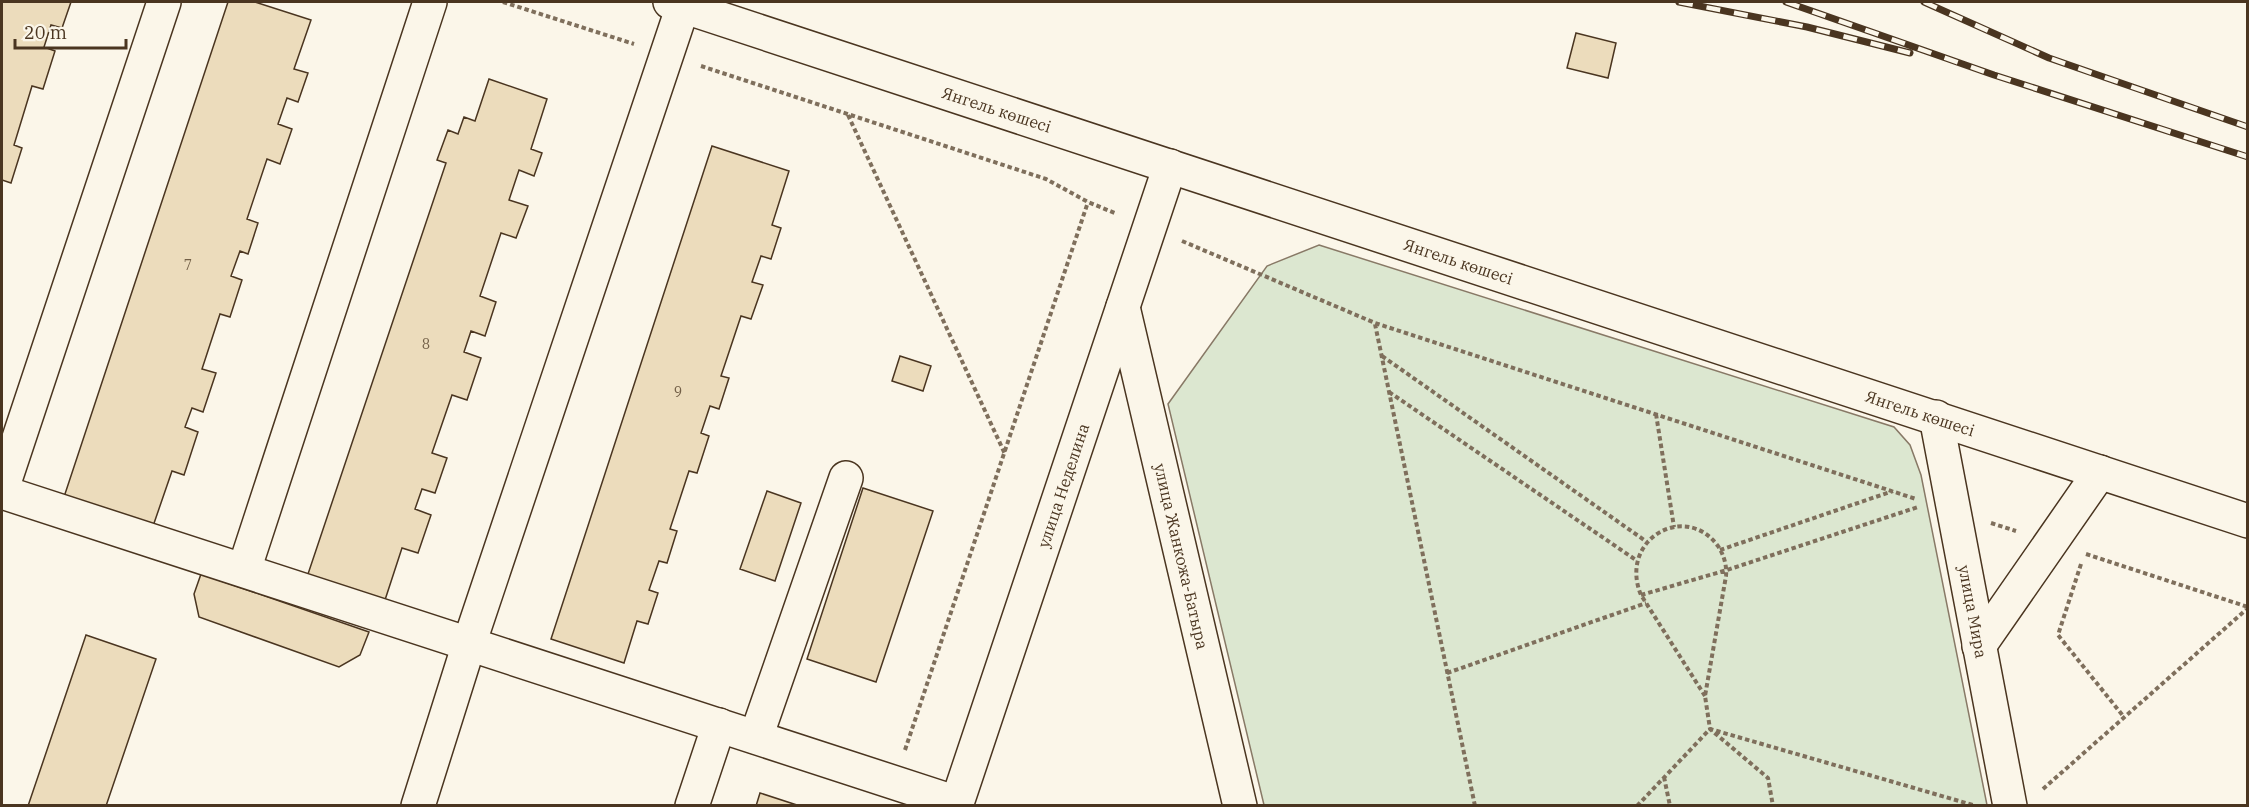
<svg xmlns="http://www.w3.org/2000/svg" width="2249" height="807" font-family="'IBM Plex Serif',serif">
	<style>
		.green { fill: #dce7d0; stroke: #887966; stroke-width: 1.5 }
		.building { fill: #ecdcbc; stroke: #4a3520; stroke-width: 1.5 }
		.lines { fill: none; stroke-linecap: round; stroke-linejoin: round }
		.street-casing { stroke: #4a3520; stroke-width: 36 }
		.secondary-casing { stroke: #4a3520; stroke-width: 36 }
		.path { stroke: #7f6f5c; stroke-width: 4; stroke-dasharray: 4.5 3; stroke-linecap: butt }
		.street { stroke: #fbf6e9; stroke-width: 33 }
		.secondary { stroke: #fbf6e9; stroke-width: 33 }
		.rail-casing { stroke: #4a3520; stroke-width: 7 }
		.rail { stroke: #fbf6e9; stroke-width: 4.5; stroke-dasharray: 14; stroke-linecap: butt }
		.labels { text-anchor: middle; stroke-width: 4.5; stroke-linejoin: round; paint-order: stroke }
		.number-label { font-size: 14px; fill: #725f47 }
		.street-label { font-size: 16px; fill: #4a3520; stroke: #fbf6e9 }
	</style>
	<rect width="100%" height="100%" fill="#fbf6e9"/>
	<path class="green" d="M1319,245L1894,427L1910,445L1921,475L1987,805H1264L1168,404L1267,266Z"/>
	<path class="building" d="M2,2H71L62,28L51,25L44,47L55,51L43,89L32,86L14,145L22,148L11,183L2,180Z
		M228,2H255L311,20L294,69L308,73L298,102L287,98L278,124L292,129L280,164L267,159L247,219L258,223L248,254L240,251L231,276L242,280L230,317L220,314L202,369L216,373L203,412L192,408L185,427L198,432L184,475L172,471L151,532L62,503Z
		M1576,33L1616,43L1608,78L1567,68Z
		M489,79L547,99L531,149L542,153L534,176L519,170L509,200L528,206L516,238L501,233L480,296L496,302L485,336L471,331L464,352L481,358L467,400L452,395L432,453L447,458L435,493L422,489L415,509L431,515L418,553L402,548L384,603L307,577L446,163L437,160L448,130L458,134L464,117L475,121Z
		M712,146L789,171L772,225L781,228L771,259L761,256L752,282L763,285L751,319L741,316L721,376L729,378L719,409L710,406L701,433L709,436L697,473L689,471L670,529L677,531L667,563L659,561L649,590L658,593L648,624L637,621L624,663L551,639Z
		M900,356L931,366L923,391L892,381Z
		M863,488L933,511L876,682L807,659Z
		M767,491L801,503L775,581L740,569Z
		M201,574L369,632L360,655L339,667L199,617L194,594Z
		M86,635L156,659L106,806H28Z
		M760,793L800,806H756Z"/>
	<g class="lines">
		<defs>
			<g id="street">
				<path id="s1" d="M1123,307L1240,806"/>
				<path id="s2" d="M1936,417L2010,806"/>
				<path d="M2,489L164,2"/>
				<path d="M2,492L957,803"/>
				<path d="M244,570L430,2"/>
				<path d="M1979,646L2100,472"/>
				<path d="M756,737L846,478"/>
				<path d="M418,806L469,644L683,6"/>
				<path d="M692,806L719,725"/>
			</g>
			<g id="secondary">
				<path id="s3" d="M670,2L2248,521"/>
				<path id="s4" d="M956,806L1170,166"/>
			</g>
		</defs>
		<use href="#street" class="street-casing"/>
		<use href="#secondary" class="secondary-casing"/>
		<path class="path" d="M503,2L634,44
			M701,66L1046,179L1088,202L1117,214
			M848,115L1005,454
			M1182,241L1375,323L1916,499
			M1375,324L1475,806
			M1382,356L1647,542
			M1389,392L1636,560
			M1656,414L1674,527
			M1991,523L2016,531
			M1720,550L1893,491
			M2086,554L2248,607
			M2081,564L2058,635L2124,717
			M1641,595L1727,570L1918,507
			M1447,673L1646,603
			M1705,696L1641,595C1618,540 1685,501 1718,546C1724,555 1727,566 1726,576L1705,696L1710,729L1768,778L1773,806
			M905,750L1088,202
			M1664,777L1670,806
			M2043,789L2248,608
			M1637,806L1710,729L1973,805"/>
		<use href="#street" class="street"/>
		<use href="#secondary" class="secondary"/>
		<defs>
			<path id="rail" d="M1679,2L1807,27L1910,53
				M1786,2L1994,75L2248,157
				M1924,2L2049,58L2248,127"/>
		</defs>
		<use href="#rail" class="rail-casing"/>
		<use href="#rail" class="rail"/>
	</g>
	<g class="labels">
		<g class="number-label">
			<text x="188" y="270">7</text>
			<text x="426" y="349">8</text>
			<text x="678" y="397">9</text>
		</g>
		<g class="street-label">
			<text dy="6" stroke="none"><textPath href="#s3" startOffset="344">Янгель көшесі</textPath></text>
			<text dy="6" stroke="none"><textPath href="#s3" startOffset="830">Янгель көшесі</textPath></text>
			<text dy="6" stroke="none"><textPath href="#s3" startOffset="1316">Янгель көшесі</textPath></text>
			<text dy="6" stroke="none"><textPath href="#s4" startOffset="338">улица Неделина</textPath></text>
			<text dy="6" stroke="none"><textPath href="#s1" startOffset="256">улица Жанкожа-Батыра</textPath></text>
			<text dy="6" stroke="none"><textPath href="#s2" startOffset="198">улица Мира</textPath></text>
		</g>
	</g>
	<rect width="2249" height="807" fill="none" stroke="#4a3520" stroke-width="6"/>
	<path d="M15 39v9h111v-9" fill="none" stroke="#4a3520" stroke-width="3"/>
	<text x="24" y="39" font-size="18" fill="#4a3520" stroke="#fbf6e9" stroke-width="4.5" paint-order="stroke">20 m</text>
</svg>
